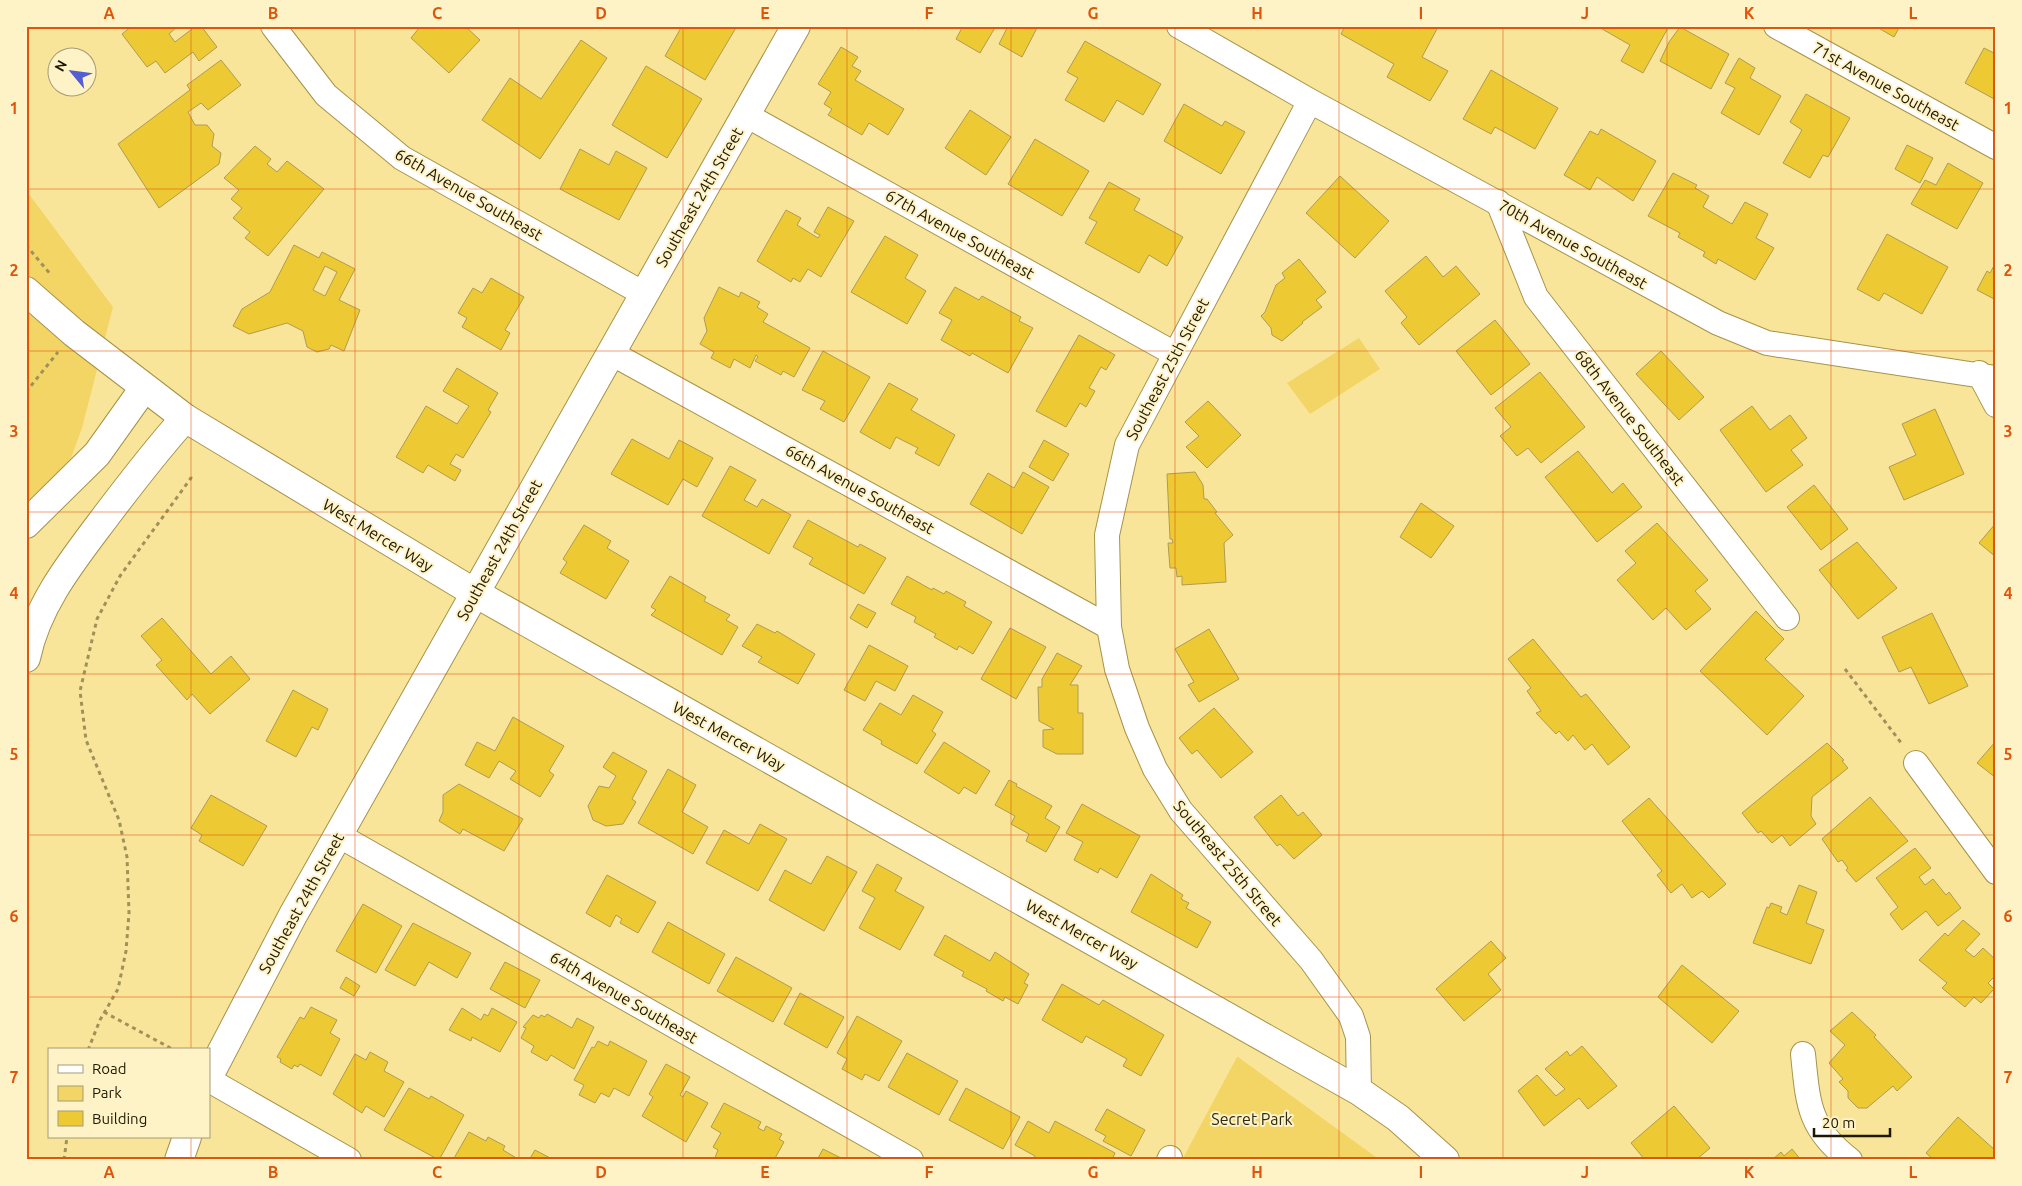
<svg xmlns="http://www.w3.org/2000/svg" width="2022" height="1186" font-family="Ubuntu,sans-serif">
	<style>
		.green { fill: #f2d565 }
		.building { fill: #edca34; stroke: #ae9b52; fill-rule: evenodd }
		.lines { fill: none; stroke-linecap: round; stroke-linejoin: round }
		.street-casing { stroke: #a6934a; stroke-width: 26 }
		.secondary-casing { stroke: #a6934a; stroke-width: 30 }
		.highway-casing { stroke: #a6934a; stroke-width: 30 }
		.path { stroke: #a0915b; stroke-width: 3; stroke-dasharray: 4 4; stroke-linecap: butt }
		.street { stroke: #fff; stroke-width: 24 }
		.secondary { stroke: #fff; stroke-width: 28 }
		.highway { stroke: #fff; stroke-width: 28 }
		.grid { fill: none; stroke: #de560b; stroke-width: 1; stroke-opacity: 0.55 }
		.labels { text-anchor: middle; stroke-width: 4; stroke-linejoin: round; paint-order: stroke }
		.street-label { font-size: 16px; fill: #1f1800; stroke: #fef3c7 }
		.park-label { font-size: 16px; fill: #302a13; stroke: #fef3c7 }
		.neatline { fill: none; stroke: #de560b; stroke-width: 2 }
		.grid-label { font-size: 16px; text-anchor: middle; font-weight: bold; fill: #de560b }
	</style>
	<rect width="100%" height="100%" fill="#f9e59a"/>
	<path class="green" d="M26,190L113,307L82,428L71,458L26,507Z
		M1359,338L1380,369L1310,414L1287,383Z
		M1237,1057H1238L1380,1160H1182Z"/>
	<path class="building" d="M132,26H178L169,34L175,42L196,26H201L217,47L199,61L193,52L165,73L156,61L147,67L122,34Z
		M417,26H465L480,40L449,73L411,38L419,28Z
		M682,26H737L705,80L665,56Z
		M963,26H996L980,53L956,39Z
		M1008,26H1038L1022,57L999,44Z
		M1345,26L1438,27L1422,57L1448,71L1430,101L1387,77L1394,64L1341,34Z
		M1597,26H1669L1643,73L1621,61L1630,45Z
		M1875,26H1900L1894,37Z
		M1680,27L1729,54L1711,89L1660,61L1669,42Z
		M581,40L607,58L540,159L482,120L510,78L541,99Z
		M1085,41L1161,84L1143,115L1117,100L1104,122L1065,100L1078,78L1067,72Z
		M841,47L858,57L852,66L861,71L855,80L904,109L888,135L869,123L862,135L828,115L832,109L824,104L831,92L818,84Z
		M1984,48L1996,54V100L1965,83Z
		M1739,58L1755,68L1750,78L1781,96L1759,135L1721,113L1735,88L1725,83Z
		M221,60L241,85L208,110L201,103L188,112L195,125H207L214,134L212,146L221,153L219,164L159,208L118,144L190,90L187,85Z
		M646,66L702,99L667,158L612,125Z
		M1491,70L1558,108L1535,149L1495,127L1491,134L1463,119Z
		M1806,94L1850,118L1828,157L1823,155L1810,178L1783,163L1802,130L1790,122Z
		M1184,104L1222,126L1225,121L1245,132L1221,174L1164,141Z
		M970,110L1011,137L986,175L945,148Z
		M1601,129L1656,161L1633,201L1597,177L1590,190L1564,175L1590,131L1598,135Z
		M1035,139L1089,171L1062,216L1008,184Z
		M1907,145L1933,158L1920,183L1895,169Z
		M255,146L271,159L267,164L277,172L287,161L324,189L268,256L245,238L250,232L233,218L242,208L231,199L239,190L224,178Z
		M580,149L609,165L616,151L647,168L619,220L560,189Z
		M1948,163L1983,183L1957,229L1911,204L1925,180L1936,185Z
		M1673,173L1697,185L1695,188L1709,196L1703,207L1732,224L1745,202L1768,214L1756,238L1774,248L1755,280L1718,259L1716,264L1703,256L1705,252L1678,237L1680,233L1648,216Z
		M1340,176L1389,221L1355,258L1306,213Z
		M1109,182L1140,199L1134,210L1183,237L1167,266L1149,255L1139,273L1085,243L1097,222L1089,218Z
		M828,207L854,221L821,277L808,269L800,282L793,278L791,282L757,261L786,210L801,218L797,225L818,238L820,235L814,232Z
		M1887,234L1948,267L1922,314L1884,293L1879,301L1857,289Z
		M885,236L918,255L905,278L926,291L907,324L851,292Z
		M294,245L319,258L322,252L355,269L339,300L360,310L344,351L331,345L329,349L317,352L307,347L303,331L287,323L249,334L233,326L242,309L270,292ZM325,266L337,272L325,296L313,290Z
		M1426,256L1443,277L1456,266L1480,294L1419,345L1401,323L1407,317L1385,291Z
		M1299,259L1326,292L1316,300L1322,307L1302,322L1303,323L1282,341L1272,335L1271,328L1261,316L1265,312L1276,285L1285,278L1282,273Z
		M1996,262V300L1977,290L1987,271L1990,273Z
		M491,278L524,297L505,330L510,333L501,350L462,327L467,318L458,313L473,288L482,293Z
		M719,287L739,297L741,292L760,302L757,307L768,314L763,322L810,348L794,377L783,371L781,375L755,361L758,357L756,355L750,368L734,359L730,368L711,358L714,352L700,344L707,331L704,318Z
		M955,287L979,300L982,296L1021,317L1019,321L1033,328L1008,373L972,353L970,356L941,340L952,320L939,313Z
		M1495,320L1530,364L1491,395L1456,351Z
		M1079,335L1115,355L1106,370L1101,367L1089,388L1095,391L1086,407L1080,403L1066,427L1036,411Z
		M823,351L870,377L844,422L820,409L825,401L802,390Z
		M1661,351L1704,397L1679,420L1636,374Z
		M457,368L498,393L488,410L491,412L463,458L456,454L450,464L461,470L455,481L428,465L423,473L396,457L426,406L457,424L469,406L443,391Z
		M1540,372L1585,427L1541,463L1528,448L1517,456L1500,436L1511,427L1495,408Z
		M889,383L918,399L911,410L955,435L939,466L915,453L918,448L896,437L890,449L860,432Z
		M1208,401L1241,435L1207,468L1186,447L1199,436L1185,422Z
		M1752,406L1770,430L1790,415L1807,438L1791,450L1803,465L1766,492L1720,430Z
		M1935,409L1964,474L1904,500L1889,467L1916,455L1902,424Z
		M632,439L669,459L679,440L713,458L697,487L683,479L668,505L611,474Z
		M1044,440L1069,454L1053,481L1029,467Z
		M1578,451L1612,493L1623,483L1642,507L1597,542L1545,477Z
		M730,466L756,480L744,500L757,507L762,499L791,515L769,554L702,516Z
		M1023,472L1049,487L1022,534L970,504L988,473L1014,488Z
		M1195,472L1203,485L1204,499H1207L1217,512L1215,513L1233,535L1224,543L1226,582L1182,585V576L1177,577L1176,568H1170L1168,543H1173L1172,539H1170L1167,474Z
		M1814,485L1848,529L1821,550L1787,507Z
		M1421,503L1454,526L1431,558L1400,537Z
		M808,520L858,547L860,544L886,558L864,594L809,564L813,558L793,547Z
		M1657,523L1708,580L1695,591L1711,609L1686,630L1666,608L1653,620L1617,580L1636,563L1625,551Z
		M1996,523V557L1979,543Z
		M584,525L611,541L607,548L629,561L606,599L560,573L567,562L563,559Z
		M1857,542L1897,588L1858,619L1819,570Z
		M670,576L706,597L704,601L730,615L726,620L738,627L722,655L651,615L656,610L651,607Z
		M907,576L932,590L933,588L944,594L946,591L966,602L964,606L992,622L973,654L959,646L957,650L934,637L936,634L914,622L916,617L891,604Z
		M858,604L876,613L867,628L850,618Z
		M1756,611L1784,639L1765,659L1804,696L1767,735L1700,671Z
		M1932,613L1968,686L1929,704L1911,667L1899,672L1882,637Z
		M162,618L211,674L231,656L250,679L210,714L192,694L187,700L156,665L162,660L141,636Z
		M757,624L775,633L777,631L815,654L798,684L758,662L762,657L742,646Z
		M1010,628L1046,647L1016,699L981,679Z
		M1209,629L1239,679L1199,702L1188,685L1194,682L1175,649Z
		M1533,639L1581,697L1586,694L1630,747L1608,765L1592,744L1585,750L1573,735L1568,741L1559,731L1556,734L1536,713L1541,711L1527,691L1531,688L1508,659Z
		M869,645L908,666L895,691L876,681L865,701L844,690Z
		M1057,653L1082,666L1070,685H1078V713H1083V754H1057L1043,747V730L1054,729L1039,721L1038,687H1042V679Z
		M293,690L328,709L318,730L312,727L296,757L266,741Z
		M913,695L943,712L932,731L936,734L917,764L881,744L882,741L863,730L880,703L901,715Z
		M1214,708L1253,752L1221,778L1197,750L1192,754L1179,738Z
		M513,717L564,746L549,771L554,775L540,797L510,779L516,771L499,761L489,778L465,765L477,742L495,751Z
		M1996,741V778L1977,763Z
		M944,742L990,771L976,794L964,787L959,794L924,772Z
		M1827,743L1844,760L1842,761L1848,768L1812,797L1811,816L1816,824L1790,846L1782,835L1772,843L1761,831L1758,833L1742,813Z
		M613,752L647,771L632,799L636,802L623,824L606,826L593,820L588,806L599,786L609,788L616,776L603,767Z
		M668,769L696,785L682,812L708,827L693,854L638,823Z
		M1009,780L1017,784L1016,786L1052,806L1045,818L1060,827L1046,852L1026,841L1029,834L1011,824L1015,816L995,805Z
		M459,784L523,819L504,851L463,829L460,834L439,821L443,812V795Z
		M211,795L267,826L243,866L199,841L202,835L191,828Z
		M1281,795L1298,816L1303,812L1322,835L1294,859L1280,844L1277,846L1254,817Z
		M1870,797L1908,841L1856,882L1846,870L1848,868L1842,860L1838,862L1822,839Z
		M1649,798L1726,884L1709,898L1702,891L1692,898L1682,884L1671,893L1657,875L1662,871L1622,821Z
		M1082,804L1140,836L1117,878L1100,868L1098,873L1074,860L1083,842L1066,833Z
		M760,824L787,839L758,891L706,863L724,830L749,844Z
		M1915,848L1931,868L1919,877L1925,885L1933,879L1946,895L1949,892L1961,908L1938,926L1926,911L1902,930L1890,914L1898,907L1876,878Z
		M827,856L857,872L824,931L769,900L785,870L811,884Z
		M877,864L902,878L895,891L924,907L900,950L859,928L875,898L862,891Z
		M1151,874L1183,895L1181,899L1189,903L1186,908L1211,922L1197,948L1131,912Z
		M607,875L656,902L638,933L620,923L622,919L616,915L610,927L586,913Z
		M1799,885L1817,892L1806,923L1824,930L1811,964L1753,943L1767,907L1769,908L1771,903L1782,907L1780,912L1787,915Z
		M363,904L402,926L376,973L336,951Z
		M1963,920L1980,934L1965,950L1974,957L1983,948L1996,960V975L1988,983L1994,989L1981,1003L1974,997L1965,1007L1942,988L1947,983L1919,960L1945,933L1948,936Z
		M668,922L725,954L709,984L652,952Z
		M413,923L471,953L457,978L429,962L415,986L385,970Z
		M945,935L990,961L995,952L1029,974L1024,983L1028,985L1018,1004L1005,997L1003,1001L986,991L987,989L962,976L964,972L934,955Z
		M1491,941L1506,958L1488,974L1501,990L1464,1021L1436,989Z
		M736,957L792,988L773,1022L717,991Z
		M505,962L540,980L525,1008L490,989Z
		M1682,965L1739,1011L1712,1043L1658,997Z
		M346,977L360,986L354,996L340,988Z
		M1062,984L1099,1005L1103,1000L1164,1035L1141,1076L1123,1066L1127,1059L1086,1036L1082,1043L1042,1020Z
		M800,993L844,1017L827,1048L784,1024Z
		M311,1007L337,1020L330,1033L340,1039L321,1076L300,1064L298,1067L294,1065L292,1069L280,1062L281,1059L277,1057L300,1017L304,1019Z
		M462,1008L481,1020L484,1014L488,1016L492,1008L517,1022L500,1052L472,1037L471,1041L449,1030Z
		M1852,1012L1876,1035L1874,1037L1912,1077L1897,1091L1893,1086L1867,1108H1858L1848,1098V1091L1839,1082L1843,1079L1829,1063L1845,1045L1830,1031Z
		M547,1014L572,1028L577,1018L594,1027L574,1069L551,1055L547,1061L531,1052L534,1046L521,1038L526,1028L523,1027L533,1015L539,1018L541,1015L545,1017Z
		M857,1016L902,1041L879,1081L865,1074L862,1080L842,1069L847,1059L837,1053Z
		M598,1041L608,1046L610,1041L647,1061L629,1096L614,1088L609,1097L601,1093L595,1103L579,1095L584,1085L574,1080L592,1047L594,1048Z
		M1582,1046L1617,1086L1588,1109L1579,1098L1544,1126L1518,1091L1537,1075L1556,1096L1565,1089L1545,1069L1567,1051L1570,1056Z
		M370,1052L388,1062L384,1071L404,1082L384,1117L366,1106L362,1113L333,1094L355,1054L366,1060Z
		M907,1053L958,1081L939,1115L888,1087Z
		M666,1064L690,1077L680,1095L683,1097L686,1091L708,1103L686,1142L642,1116L653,1097L649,1094Z
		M409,1088L429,1099L431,1096L464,1115L439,1160L384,1130Z
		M966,1088L1020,1117L1003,1149L949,1120Z
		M724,1103L761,1122L758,1128L764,1131L766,1126L782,1134L779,1139L784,1142L774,1160H714L718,1150L713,1147L721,1133L711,1127Z
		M1674,1106L1710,1148L1696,1160H1645L1631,1143Z
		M1107,1109L1145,1130L1131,1156L1103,1141L1106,1136L1095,1130Z
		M1958,1117L1996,1151V1160H1934L1926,1153Z
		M1028,1121L1049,1133L1055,1121L1115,1153L1112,1160H1033L1035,1156L1015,1145Z
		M469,1132L486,1141L488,1137L505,1146L503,1150L518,1159L453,1160Z
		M823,1149L845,1160H817Z
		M1792,1149L1801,1160H1772L1781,1152L1784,1156Z
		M535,1150L554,1160H529Z"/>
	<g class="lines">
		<defs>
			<path id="street" d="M273,26L326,95L402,158L644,294
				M1179,26L1310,101L1718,323L1767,343L1996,378
				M1776,26L1996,147
				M1310,101L1127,445L1107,535L1109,627L1117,669L1137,728L1155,769L1181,811L1311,960L1351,1016L1358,1037L1359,1091
				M746,115L1175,354
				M1498,202L1536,297L1787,618
				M611,353L1109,627
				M1979,373L1996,405
				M1916,763L1996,872
				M338,835L911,1160
				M1803,1054C1808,1103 1808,1128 1850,1160
				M209,1080L349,1160
				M1169,1160L1170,1158"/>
			<path id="secondary" d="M26,291L74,333L185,418L475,593L1359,1091L1398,1118L1445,1160
				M209,1076L293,915L796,26
				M179,1160L187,1137"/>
			<path id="highway" d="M26,524L97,454L144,388
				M26,658C37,604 73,560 106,516C131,483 157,449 185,418"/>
		</defs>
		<use href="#street" class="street-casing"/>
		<use href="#secondary" class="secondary-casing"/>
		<use href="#highway" class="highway-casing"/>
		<path class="path" d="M26,245L51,275
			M26,392L58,352
			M1845,669L1902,744
			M104,1012L174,1050
			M88,1050L100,1020L118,989L126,951L129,913L127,857L119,820L86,740L80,691L97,619L120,576L191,478L190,473
			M64,1160L67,1137"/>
		<use href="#street" class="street"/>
		<use href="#secondary" class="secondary"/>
		<use href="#highway" class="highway"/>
	</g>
	<path class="grid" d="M191,26V1050M355,26V1160M519,26V1160M683,26V1160M847,26V1160M1011,26V1160M1175,26V1160M1339,26V1160M1503,26V1160M1667,26V1160M1831,26V1160M26,189H1996M26,351H1996M26,512H1996M26,674H1996M26,835H1996M26,997H1996M191,1137V1160"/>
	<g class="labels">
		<g class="street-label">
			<text transform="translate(1886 86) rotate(29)" y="6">71st Avenue Southeast</text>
			<text transform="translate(469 194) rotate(30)" y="6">66th Avenue Southeast</text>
			<text transform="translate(699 197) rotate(-60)" y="6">Southeast 24th Street</text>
			<text transform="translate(960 234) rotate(29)" y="6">67th Avenue Southeast</text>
			<text transform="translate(1573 244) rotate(29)" y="6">70th Avenue Southeast</text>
			<text transform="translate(1167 369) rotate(-62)" y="6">Southeast 25th Street</text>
			<text transform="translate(1630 417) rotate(52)" y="6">68th Avenue Southeast</text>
			<text transform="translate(860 489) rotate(29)" y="6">66th Avenue Southeast</text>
			<text transform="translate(378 535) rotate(31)" y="6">West Mercer Way</text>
			<text transform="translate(499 550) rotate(-61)" y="6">Southeast 24th Street</text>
			<text transform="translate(729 736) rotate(29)" y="6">West Mercer Way</text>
			<text transform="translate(1228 863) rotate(50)" y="6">Southeast 25th Street</text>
			<text transform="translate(301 903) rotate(-61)" y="6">Southeast 24th Street</text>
			<text transform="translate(1082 934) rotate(29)" y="6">West Mercer Way</text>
			<text transform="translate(624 997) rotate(30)" y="6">64th Avenue Southeast</text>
		</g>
		<g class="park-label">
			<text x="1252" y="1125">Secret Park</text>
		</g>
	</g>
	<rect width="2022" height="1186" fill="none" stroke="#fef3c7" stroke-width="55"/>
	<rect x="48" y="1048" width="162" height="90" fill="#fef3c7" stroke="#a59b77"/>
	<rect x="58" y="1065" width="25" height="8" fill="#ffffff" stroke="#a59b77"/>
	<text x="92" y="1074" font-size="15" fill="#1f1800">Road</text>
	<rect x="58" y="1086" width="25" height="15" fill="#f2d565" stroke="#a59b77"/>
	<text x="92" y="1098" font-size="15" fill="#1f1800">Park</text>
	<rect x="58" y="1111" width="25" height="15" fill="#edca34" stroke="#a59b77"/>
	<text x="92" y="1124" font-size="15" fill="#1f1800">Building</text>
	<g transform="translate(72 72) rotate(299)"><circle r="24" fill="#fef3c7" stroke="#a59b77"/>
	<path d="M0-4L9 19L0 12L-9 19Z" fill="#545dd4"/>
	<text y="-8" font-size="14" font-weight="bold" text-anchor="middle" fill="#1f1800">N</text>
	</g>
	<path d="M1814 1128v8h76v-8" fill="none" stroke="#1f1800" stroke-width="2.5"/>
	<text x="1822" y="1128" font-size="15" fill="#1f1800" stroke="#fef3c7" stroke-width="4" paint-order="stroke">20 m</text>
	<rect x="28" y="28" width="1966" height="1130" class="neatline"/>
	<g class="grid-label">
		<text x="109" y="19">A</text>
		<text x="273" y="19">B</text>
		<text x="437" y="19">C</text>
		<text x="601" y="19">D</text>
		<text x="765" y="19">E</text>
		<text x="929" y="19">F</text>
		<text x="1093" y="19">G</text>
		<text x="1257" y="19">H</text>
		<text x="1421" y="19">I</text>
		<text x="1585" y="19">J</text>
		<text x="1749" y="19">K</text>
		<text x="1913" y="19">L</text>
		<text x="14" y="114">1</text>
		<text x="2008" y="114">1</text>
		<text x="14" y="276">2</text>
		<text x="2008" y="276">2</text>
		<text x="14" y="437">3</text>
		<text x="2008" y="437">3</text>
		<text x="14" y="599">4</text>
		<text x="2008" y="599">4</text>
		<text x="14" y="760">5</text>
		<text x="2008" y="760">5</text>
		<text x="14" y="922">6</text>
		<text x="2008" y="922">6</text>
		<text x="14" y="1083">7</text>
		<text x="2008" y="1083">7</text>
		<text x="109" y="1178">A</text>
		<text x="273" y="1178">B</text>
		<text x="437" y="1178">C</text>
		<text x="601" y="1178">D</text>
		<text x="765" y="1178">E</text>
		<text x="929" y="1178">F</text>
		<text x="1093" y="1178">G</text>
		<text x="1257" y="1178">H</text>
		<text x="1421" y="1178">I</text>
		<text x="1585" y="1178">J</text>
		<text x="1749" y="1178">K</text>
		<text x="1913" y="1178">L</text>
	</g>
</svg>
